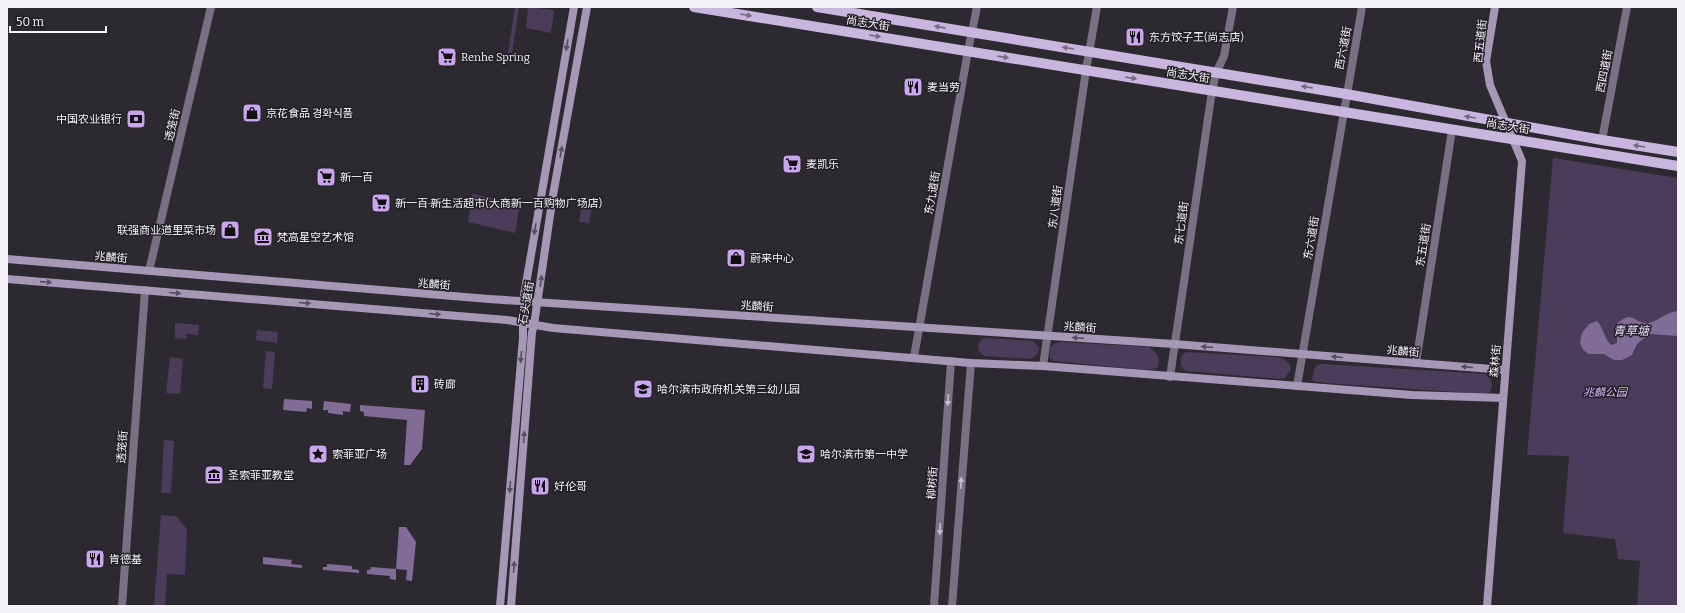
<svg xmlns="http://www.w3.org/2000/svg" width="1685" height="613" font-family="Bitter,'Noto Sans SC','Noto Sans KR',serif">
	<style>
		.green { fill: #4c3c5c }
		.water { fill: #816c98 }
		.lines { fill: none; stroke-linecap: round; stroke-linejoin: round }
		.minor { stroke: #797084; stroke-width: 8 }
		.tertiary { stroke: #797084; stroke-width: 8 }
		.secondary { stroke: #a697b7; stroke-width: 8 }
		.primary { stroke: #c9b6de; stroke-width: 10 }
		.oneway { fill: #766a82 }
		.oneway2 { fill: #574f61 }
		.oneway3 { fill: #c3bfca }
		.labels { text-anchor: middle; stroke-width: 3; stroke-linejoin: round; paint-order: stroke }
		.street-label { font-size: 11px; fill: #f5f3f8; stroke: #231f27 }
		.poi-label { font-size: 11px; fill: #f5f3f8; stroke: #231f27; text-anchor: start }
		.park-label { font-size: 11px; font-style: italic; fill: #d5b4f9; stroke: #231f27 }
		.water-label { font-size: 12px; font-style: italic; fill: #e5d8f5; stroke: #231f27 }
	</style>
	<rect width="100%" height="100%" fill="#2d2931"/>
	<path class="green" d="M515,7H519L512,53H508Z
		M528,7L554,10L551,33L526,28Z
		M1553,158L1678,178V606H1637L1640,561L1618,559L1615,539L1563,533L1569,456L1527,455Z
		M472,194L520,204L515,233L468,222Z
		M583,196L594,198L589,223L579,222Z
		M175,323L199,325L198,335L187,334L186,339L175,338Z
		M257,330L278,332L277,343L256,340Z
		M985,338L1033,341L1039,348L1038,354L1031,359L984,356C976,351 976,342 985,338Z
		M1060,342L1149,347C1157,353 1162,359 1157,368L1148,370L1054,361L1050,358V347L1056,343Z
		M266,351L275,352L272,389L263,388Z
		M1188,352L1276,357C1284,359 1289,360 1291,369L1285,378L1282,379L1186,371L1181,366V357L1184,353Z
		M170,357L183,359L180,394L166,393Z
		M1323,364L1485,374C1492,380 1494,384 1490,392L1486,394L1326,383L1312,381L1313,373L1317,365Z
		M164,440L174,441L171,493H161Z
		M161,515L176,516L187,529L185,575L167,574L165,606H154Z"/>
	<path class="water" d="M1678,311V336L1649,334L1637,344L1632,355L1622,360H1614L1604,354H1589L1583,350L1580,343L1582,333L1589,324L1597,321C1604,329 1604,338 1611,345L1617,343V324C1633,309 1634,324 1648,323C1658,322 1665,312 1678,311Z
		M284,399L312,401V409L307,408L306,412L283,410Z
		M324,401L351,404L350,412L343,411V415L328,413V410H323Z
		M360,405L425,410L422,449L410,465H404L407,420L364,416V412L360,411Z
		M399,527H406L416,542L412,581L406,580L407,570L396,569V580L390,579V576L367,574V570H370L371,567L396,569Z
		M263,557L292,560L291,564L302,565V568L263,564Z
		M327,564L352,566V569L359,570V573L323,570V567H327Z"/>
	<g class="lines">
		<path class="minor" d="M1602,140L1627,7
			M914,357L968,51L977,7
			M1416,363L1452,130
			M1043,366L1086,70L1097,7
			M1170,377L1212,91L1216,73L1224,56L1233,7
			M1297,386L1362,7"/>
		<path class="tertiary" d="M149,271L211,7
			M122,606L145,290
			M934,606L951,361
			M952,606L971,363"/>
		<path class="secondary" d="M7,259L489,299L1174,344L1505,370
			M7,279L507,320L553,328L971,363L1043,366L1412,395L1503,398
			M500,606L523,338V301L574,7
			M511,606L532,332L534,325L553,195L587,7
			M1487,606L1522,161L1490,85L1486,61L1495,7"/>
		<path class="primary" d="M694,7L1678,166
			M817,7L1346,94L1602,140L1678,152"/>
	</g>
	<defs><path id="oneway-solid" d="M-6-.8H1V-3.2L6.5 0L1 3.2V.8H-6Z"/></defs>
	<g class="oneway">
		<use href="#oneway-solid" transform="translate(746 15) rotate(9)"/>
		<use href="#oneway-solid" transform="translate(940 27) rotate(-171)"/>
		<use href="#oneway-solid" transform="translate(875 36) rotate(9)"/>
		<use href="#oneway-solid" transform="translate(1068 48) rotate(-171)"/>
		<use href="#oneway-solid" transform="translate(1003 57) rotate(9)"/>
		<use href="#oneway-solid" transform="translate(1131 78) rotate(9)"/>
		<use href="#oneway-solid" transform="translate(1307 87) rotate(-171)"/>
		<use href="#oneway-solid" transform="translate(1470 117) rotate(-171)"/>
		<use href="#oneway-solid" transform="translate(1639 146) rotate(-171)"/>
	</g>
	<g class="oneway2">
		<use href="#oneway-solid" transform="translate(567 45) rotate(100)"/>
		<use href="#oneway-solid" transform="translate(561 152) rotate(-80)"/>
		<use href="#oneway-solid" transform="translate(535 229) rotate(100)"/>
		<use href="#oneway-solid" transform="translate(541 281) rotate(-82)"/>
		<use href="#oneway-solid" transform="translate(46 282) rotate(4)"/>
		<use href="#oneway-solid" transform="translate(175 293) rotate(5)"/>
		<use href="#oneway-solid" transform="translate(305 303) rotate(5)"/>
		<use href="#oneway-solid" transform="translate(435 314) rotate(5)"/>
		<use href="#oneway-solid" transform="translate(1078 338) rotate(-176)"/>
		<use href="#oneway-solid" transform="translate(1207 347) rotate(-176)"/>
		<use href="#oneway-solid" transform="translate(521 357) rotate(95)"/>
		<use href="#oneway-solid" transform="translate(1337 357) rotate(-175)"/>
		<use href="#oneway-solid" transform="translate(1467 367) rotate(-175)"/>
		<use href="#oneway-solid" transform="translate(524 437) rotate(-86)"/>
		<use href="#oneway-solid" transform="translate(510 487) rotate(95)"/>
		<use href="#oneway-solid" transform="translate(514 567) rotate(-86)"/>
	</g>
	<g class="oneway3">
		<use href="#oneway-solid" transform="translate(948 400) rotate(94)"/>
		<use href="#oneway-solid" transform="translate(961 483) rotate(-86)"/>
		<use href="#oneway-solid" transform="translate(940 529) rotate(94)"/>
	</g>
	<defs>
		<symbol id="restaurant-square" viewBox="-11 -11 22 22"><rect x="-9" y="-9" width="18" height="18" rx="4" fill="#c9a5ee" stroke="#231f27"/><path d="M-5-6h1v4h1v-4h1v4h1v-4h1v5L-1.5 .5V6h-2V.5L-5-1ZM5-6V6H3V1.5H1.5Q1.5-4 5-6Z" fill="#111"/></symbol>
		<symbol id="supermarket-square" viewBox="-11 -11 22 22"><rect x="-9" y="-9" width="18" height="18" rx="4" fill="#c9a5ee" stroke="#231f27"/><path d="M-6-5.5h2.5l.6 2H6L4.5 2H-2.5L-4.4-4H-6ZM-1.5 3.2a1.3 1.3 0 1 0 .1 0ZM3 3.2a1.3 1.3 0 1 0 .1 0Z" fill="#111"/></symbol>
		<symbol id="shop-square" viewBox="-11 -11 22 22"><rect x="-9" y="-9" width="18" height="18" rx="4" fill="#c9a5ee" stroke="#231f27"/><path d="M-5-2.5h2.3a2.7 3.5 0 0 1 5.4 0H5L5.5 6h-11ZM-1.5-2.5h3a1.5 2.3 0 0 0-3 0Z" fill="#111"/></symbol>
		<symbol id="bank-square" viewBox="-11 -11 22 22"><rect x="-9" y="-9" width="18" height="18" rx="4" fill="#c9a5ee" stroke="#231f27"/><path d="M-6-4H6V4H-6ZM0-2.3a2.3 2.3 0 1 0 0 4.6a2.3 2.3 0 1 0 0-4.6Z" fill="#111"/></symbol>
		<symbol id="museum-square" viewBox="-11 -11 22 22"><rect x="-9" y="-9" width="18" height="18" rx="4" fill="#c9a5ee" stroke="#231f27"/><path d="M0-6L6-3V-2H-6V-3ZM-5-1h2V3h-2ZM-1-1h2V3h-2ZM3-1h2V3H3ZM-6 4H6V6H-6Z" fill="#111"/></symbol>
		<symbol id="building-square" viewBox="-11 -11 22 22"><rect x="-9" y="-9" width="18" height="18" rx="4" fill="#c9a5ee" stroke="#231f27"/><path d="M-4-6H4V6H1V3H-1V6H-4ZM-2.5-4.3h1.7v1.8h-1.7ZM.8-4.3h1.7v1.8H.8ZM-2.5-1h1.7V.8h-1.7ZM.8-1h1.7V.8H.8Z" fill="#111"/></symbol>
		<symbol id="school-square" viewBox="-11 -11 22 22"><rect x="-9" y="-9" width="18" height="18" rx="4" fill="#c9a5ee" stroke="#231f27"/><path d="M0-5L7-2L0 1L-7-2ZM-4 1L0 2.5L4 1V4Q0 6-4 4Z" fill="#111"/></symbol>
		<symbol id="sight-square" viewBox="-11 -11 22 22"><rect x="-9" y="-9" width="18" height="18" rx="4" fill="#c9a5ee" stroke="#231f27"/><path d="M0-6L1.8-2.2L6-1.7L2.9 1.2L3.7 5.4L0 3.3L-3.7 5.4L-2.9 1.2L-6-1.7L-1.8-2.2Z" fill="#111"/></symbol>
	</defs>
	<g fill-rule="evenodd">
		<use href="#restaurant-square" x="1124" y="26" width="22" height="22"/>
		<use href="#supermarket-square" x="436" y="46" width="22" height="22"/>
		<use href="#restaurant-square" x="902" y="76" width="22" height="22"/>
		<use href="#shop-square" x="241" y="102" width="22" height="22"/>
		<use href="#bank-square" x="125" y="108" width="22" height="22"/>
		<use href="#supermarket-square" x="781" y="153" width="22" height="22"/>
		<use href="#supermarket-square" x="315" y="166" width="22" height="22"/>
		<use href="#supermarket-square" x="370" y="192" width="22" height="22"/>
		<use href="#shop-square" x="219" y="219" width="22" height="22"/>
		<use href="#museum-square" x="252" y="226" width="22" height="22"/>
		<use href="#shop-square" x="725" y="247" width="22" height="22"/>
		<use href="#building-square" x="409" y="373" width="22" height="22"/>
		<use href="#school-square" x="632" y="378" width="22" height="22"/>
		<use href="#sight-square" x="307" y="443" width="22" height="22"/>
		<use href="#school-square" x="795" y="443" width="22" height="22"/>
		<use href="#museum-square" x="203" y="464" width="22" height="22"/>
		<use href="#restaurant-square" x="529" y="475" width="22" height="22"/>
		<use href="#restaurant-square" x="84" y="548" width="22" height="22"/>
	</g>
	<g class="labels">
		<g class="street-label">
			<text transform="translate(868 23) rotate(9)" y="4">尚志大街</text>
			<text transform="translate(1480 41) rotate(-84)" y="4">西五道街</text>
			<text transform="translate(1343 48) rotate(-79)" y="4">西六道街</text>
			<text transform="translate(1604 71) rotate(-79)" y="4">西四道街</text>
			<text transform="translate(1188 75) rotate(9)" y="4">尚志大街</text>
			<text transform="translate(172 125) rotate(-77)" y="4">透笼街</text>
			<text transform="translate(1508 126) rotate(9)" y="4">尚志大街</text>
			<text transform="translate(932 193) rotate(-80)" y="4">东九道街</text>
			<text transform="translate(1055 207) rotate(-82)" y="4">东八道街</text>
			<text transform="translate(1181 223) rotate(-82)" y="4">东七道街</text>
			<text transform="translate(1311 238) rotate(-80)" y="4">东六道街</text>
			<text transform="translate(1423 245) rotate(-81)" y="4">东五道街</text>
			<text transform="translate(111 257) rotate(5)" y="4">兆麟街</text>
			<text transform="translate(434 284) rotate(5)" y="4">兆麟街</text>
			<text transform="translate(526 303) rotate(-80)" y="4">石头道街</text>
			<text transform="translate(757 306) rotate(4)" y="4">兆麟街</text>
			<text transform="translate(1080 327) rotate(4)" y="4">兆麟街</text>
			<text transform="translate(1403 351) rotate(5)" y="4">兆麟街</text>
			<text transform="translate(1495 361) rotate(-85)" y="4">森林街</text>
			<text transform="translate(122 447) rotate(-86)" y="4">透笼街</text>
			<text transform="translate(932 483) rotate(-86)" y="4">柳树街</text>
		</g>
		<g class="poi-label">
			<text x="1149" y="41">东方饺子王(尚志店)</text>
			<text x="461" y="61">Renhe Spring</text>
			<text x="927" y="91">麦当劳</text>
			<text x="266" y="117">京花食品 경화식품</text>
			<text x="122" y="123" text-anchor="end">中国农业银行</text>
			<text x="806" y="168">麦凯乐</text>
			<text x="340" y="181">新一百</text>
			<text x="395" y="207">新一百·新生活超市(大商新一百购物广场店)</text>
			<text x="216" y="234" text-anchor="end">联强商业道里菜市场</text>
			<text x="277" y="241">梵高星空艺术馆</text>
			<text x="750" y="262">蔚来中心</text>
			<text x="434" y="388">砖廊</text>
			<text x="657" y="393">哈尔滨市政府机关第三幼儿园</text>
			<text x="332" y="458">索菲亚广场</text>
			<text x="820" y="458">哈尔滨市第一中学</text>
			<text x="228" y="479">圣索菲亚教堂</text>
			<text x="554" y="490">好伦哥</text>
			<text x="109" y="563">肯德基</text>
		</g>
		<g class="park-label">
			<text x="1605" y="396">兆麟公园</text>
		</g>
		<g class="water-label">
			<text x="1631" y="335">青草塘</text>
		</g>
	</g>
	<rect width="1685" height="613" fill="none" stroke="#f5f3f8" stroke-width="16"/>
	<path d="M10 26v6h96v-6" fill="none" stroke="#f5f3f8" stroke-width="2"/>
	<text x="16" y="26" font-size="12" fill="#f5f3f8" stroke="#231f27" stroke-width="3" paint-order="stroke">50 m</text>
</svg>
